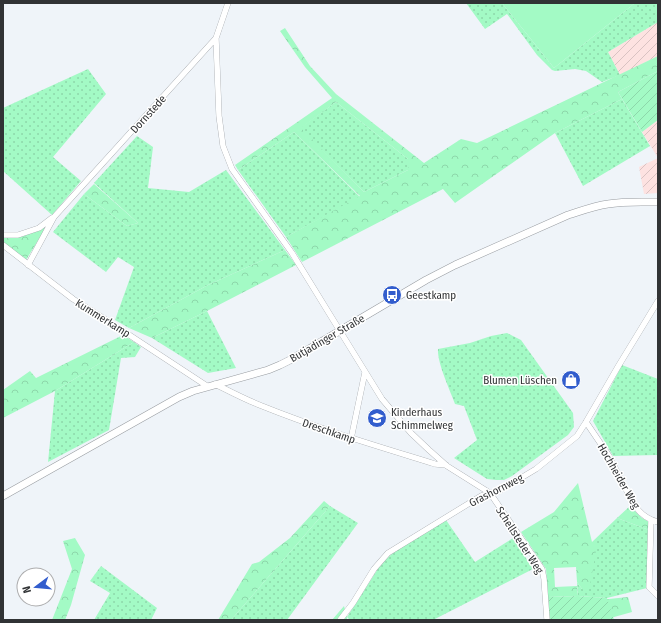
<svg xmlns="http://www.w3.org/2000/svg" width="661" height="623" font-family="'Fira Sans Condensed',sans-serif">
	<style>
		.industrial { fill: url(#industrial-furrows) }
		.grass { fill: url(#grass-dots) }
		.forest { fill: url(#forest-crowns); fill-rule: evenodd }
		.garden { fill: url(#garden-furrows) }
		.pitch { fill: #a3fac5 }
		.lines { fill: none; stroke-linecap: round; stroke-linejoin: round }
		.minor-casing { stroke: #979ba0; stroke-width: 6 }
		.tertiary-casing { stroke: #979ba0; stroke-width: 8 }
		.minor { stroke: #fff; stroke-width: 5.5 }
		.tertiary { stroke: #fff; stroke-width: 7 }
		.labels { text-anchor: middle; stroke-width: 3; stroke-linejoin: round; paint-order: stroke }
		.street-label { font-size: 11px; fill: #313335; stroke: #fff }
		.poi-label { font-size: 11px; fill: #313335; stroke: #fff; text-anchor: start }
	</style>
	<defs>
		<pattern id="industrial-furrows" width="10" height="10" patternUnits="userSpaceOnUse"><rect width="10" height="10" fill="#fde2e1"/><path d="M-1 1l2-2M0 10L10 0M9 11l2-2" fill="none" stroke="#d9c2c2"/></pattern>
		<pattern id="grass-dots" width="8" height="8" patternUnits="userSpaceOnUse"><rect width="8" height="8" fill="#a3fac5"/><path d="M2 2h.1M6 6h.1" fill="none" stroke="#8dd7aa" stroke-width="1.8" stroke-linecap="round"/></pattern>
		<pattern id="forest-crowns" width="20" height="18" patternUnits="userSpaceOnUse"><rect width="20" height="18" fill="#a3fac5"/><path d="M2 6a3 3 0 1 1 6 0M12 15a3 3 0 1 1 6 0" fill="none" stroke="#8dd7aa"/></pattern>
		<pattern id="garden-furrows" width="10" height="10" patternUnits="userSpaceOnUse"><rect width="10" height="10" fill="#a3fac5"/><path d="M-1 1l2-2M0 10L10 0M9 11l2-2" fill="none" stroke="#8dd7aa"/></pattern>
	</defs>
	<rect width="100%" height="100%" fill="#eff4f9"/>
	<path class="industrial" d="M658,22V56L620,75L608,52Z
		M658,120V193L644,194L639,167L658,158L642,132Z"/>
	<path class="grass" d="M466,3H502L554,68L635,3H658V22L608,52L620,75L602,82L586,71L575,69L555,71L552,70L537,55L507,14L485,29Z
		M88,69L106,94L53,157L81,181L52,215L3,171V108Z
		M622,99L650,146L583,186L555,133Z
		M336,102L408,159V170L364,192L300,128Z
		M294,132L360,197L286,237L238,170Z
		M137,136L153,147L148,188L189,192L226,170L285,250L208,285L129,328L115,320L134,267L118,257L106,272L53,232L84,194L127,226L138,223L94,183Z
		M207,311L236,368L208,373L152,338Z
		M507,333L521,340L573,413L574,427L568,435L512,476L504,480H496L487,479L454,458L477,440L464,406L455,404C450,390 437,363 438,349L470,343L491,336Z
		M134,342L141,347L135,357L121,358L109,430L48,462L55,391Z
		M622,365L658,379V455L613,456L593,421Z
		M330,506L358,523L287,620H231Z
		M617,518L649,530L647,588L607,598L578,596L577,582L582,589L592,542Z
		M446,520L475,562L513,538L533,569L433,620H350L347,617L381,564L396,550Z
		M101,566L157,608L151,620H94L110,593L90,581Z"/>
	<path class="forest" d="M285,28L310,66L336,94L424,163L461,139L477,143L658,56V71L618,92L622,99L555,133L455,203L443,189L302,262L286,237L360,196L294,132L238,170L235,165L332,98L305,67L280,31ZM336,102L408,159V170L364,192L301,128Z
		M94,184L138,223L127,226L84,194Z
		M47,226L26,260L3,242V238L37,231Z
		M285,250L296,265L207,311L152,338L129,328L208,285Z
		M123,335L134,342L55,391L3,418V390L30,371L36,378Z
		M578,483L592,542L595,544L596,551L590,585L587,590L582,589L577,582L576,567L554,568L555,587L577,586L578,596L548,597L546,569L521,532L554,512Z
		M324,501L330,506L231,620H218L252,564L259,562L290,538Z
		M630,506L642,518L649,522V530L617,518Z
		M75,538L85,555L71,605L65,620H52L72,569L63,541Z
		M628,597L632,612L607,619L599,600Z
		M344,606L347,617V620H332Z"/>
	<path class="garden" d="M658,71V120L642,132L618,92Z
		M578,596L607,598L614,620H549L548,597Z"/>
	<path class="pitch" d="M502,3H635L554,68Z"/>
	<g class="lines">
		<defs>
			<path id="minor" d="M216,38L219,116L223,146L232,169L292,253L340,331L382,399L411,433L429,450L447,466L490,493L542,569L544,579L547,620
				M3,235H18L39,228L52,218
				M3,245L73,299L108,321L207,386
				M28,265L54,217L216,38L228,3
				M215,384C231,392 246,400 262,406C319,429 377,446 435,464L446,465
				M586,422L609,456L633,503C639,513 646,519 658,522
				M351,439L365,372
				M651,520L649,587L658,596
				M340,620L353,603L374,569L388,553L481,496L499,491L536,469L577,436L586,422L619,365L658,301"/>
			<path id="tertiary" d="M3,496L179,397L193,391L268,370L280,365L292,359L426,280L455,265L568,215C581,211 594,206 608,204C624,201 641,202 658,202"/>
		</defs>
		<use href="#minor" class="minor-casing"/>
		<use href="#tertiary" class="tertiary-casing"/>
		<use href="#minor" class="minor"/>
		<use href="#tertiary" class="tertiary"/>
	</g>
	<defs>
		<symbol id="bus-disc" viewBox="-11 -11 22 22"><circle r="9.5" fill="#325dcd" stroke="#fff"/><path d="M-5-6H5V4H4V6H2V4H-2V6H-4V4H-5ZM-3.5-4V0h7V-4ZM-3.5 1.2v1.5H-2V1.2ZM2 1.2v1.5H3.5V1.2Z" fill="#fff"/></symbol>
		<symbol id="shop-disc" viewBox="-11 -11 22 22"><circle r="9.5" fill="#325dcd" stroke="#fff"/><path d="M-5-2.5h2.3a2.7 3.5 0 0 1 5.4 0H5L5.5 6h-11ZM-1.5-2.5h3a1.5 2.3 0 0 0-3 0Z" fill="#fff"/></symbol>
		<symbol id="school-disc" viewBox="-11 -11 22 22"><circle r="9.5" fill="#325dcd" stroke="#fff"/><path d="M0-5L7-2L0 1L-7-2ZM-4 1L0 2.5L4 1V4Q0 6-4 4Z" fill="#fff"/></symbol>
	</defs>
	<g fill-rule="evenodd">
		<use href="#bus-disc" x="381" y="284" width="22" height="22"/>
		<use href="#shop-disc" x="560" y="369" width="22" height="22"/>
		<use href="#school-disc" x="366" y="407" width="22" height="22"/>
	</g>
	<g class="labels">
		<g class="street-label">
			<text transform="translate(148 114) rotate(-48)" y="4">Dornstede</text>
			<text transform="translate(103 318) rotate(32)" y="4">Kummerkamp</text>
			<text transform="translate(327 338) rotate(-30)" y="4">Butjadinger Straße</text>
			<text transform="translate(329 431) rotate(19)" y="4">Dreschkamp</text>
			<text transform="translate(619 476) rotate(60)" y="4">Hochheider Weg</text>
			<text transform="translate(496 490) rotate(-27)" y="4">Grashornweg</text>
			<text transform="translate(520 540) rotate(57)" y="4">Schellsteder Weg</text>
		</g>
		<g class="poi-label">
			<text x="406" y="299">Geestkamp</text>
			<text x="557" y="384" text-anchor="end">Blumen Lüschen</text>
			<text x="391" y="416">Kinderhaus<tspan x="391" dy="13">Schimmelweg</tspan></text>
		</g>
	</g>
	<rect width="661" height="623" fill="none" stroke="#313335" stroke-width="8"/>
	<g transform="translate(36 587) rotate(254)"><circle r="19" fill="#ffffff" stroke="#adadae"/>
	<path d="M0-3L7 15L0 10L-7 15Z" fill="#325dcd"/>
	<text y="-6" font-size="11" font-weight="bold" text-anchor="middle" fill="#313335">N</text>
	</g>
</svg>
